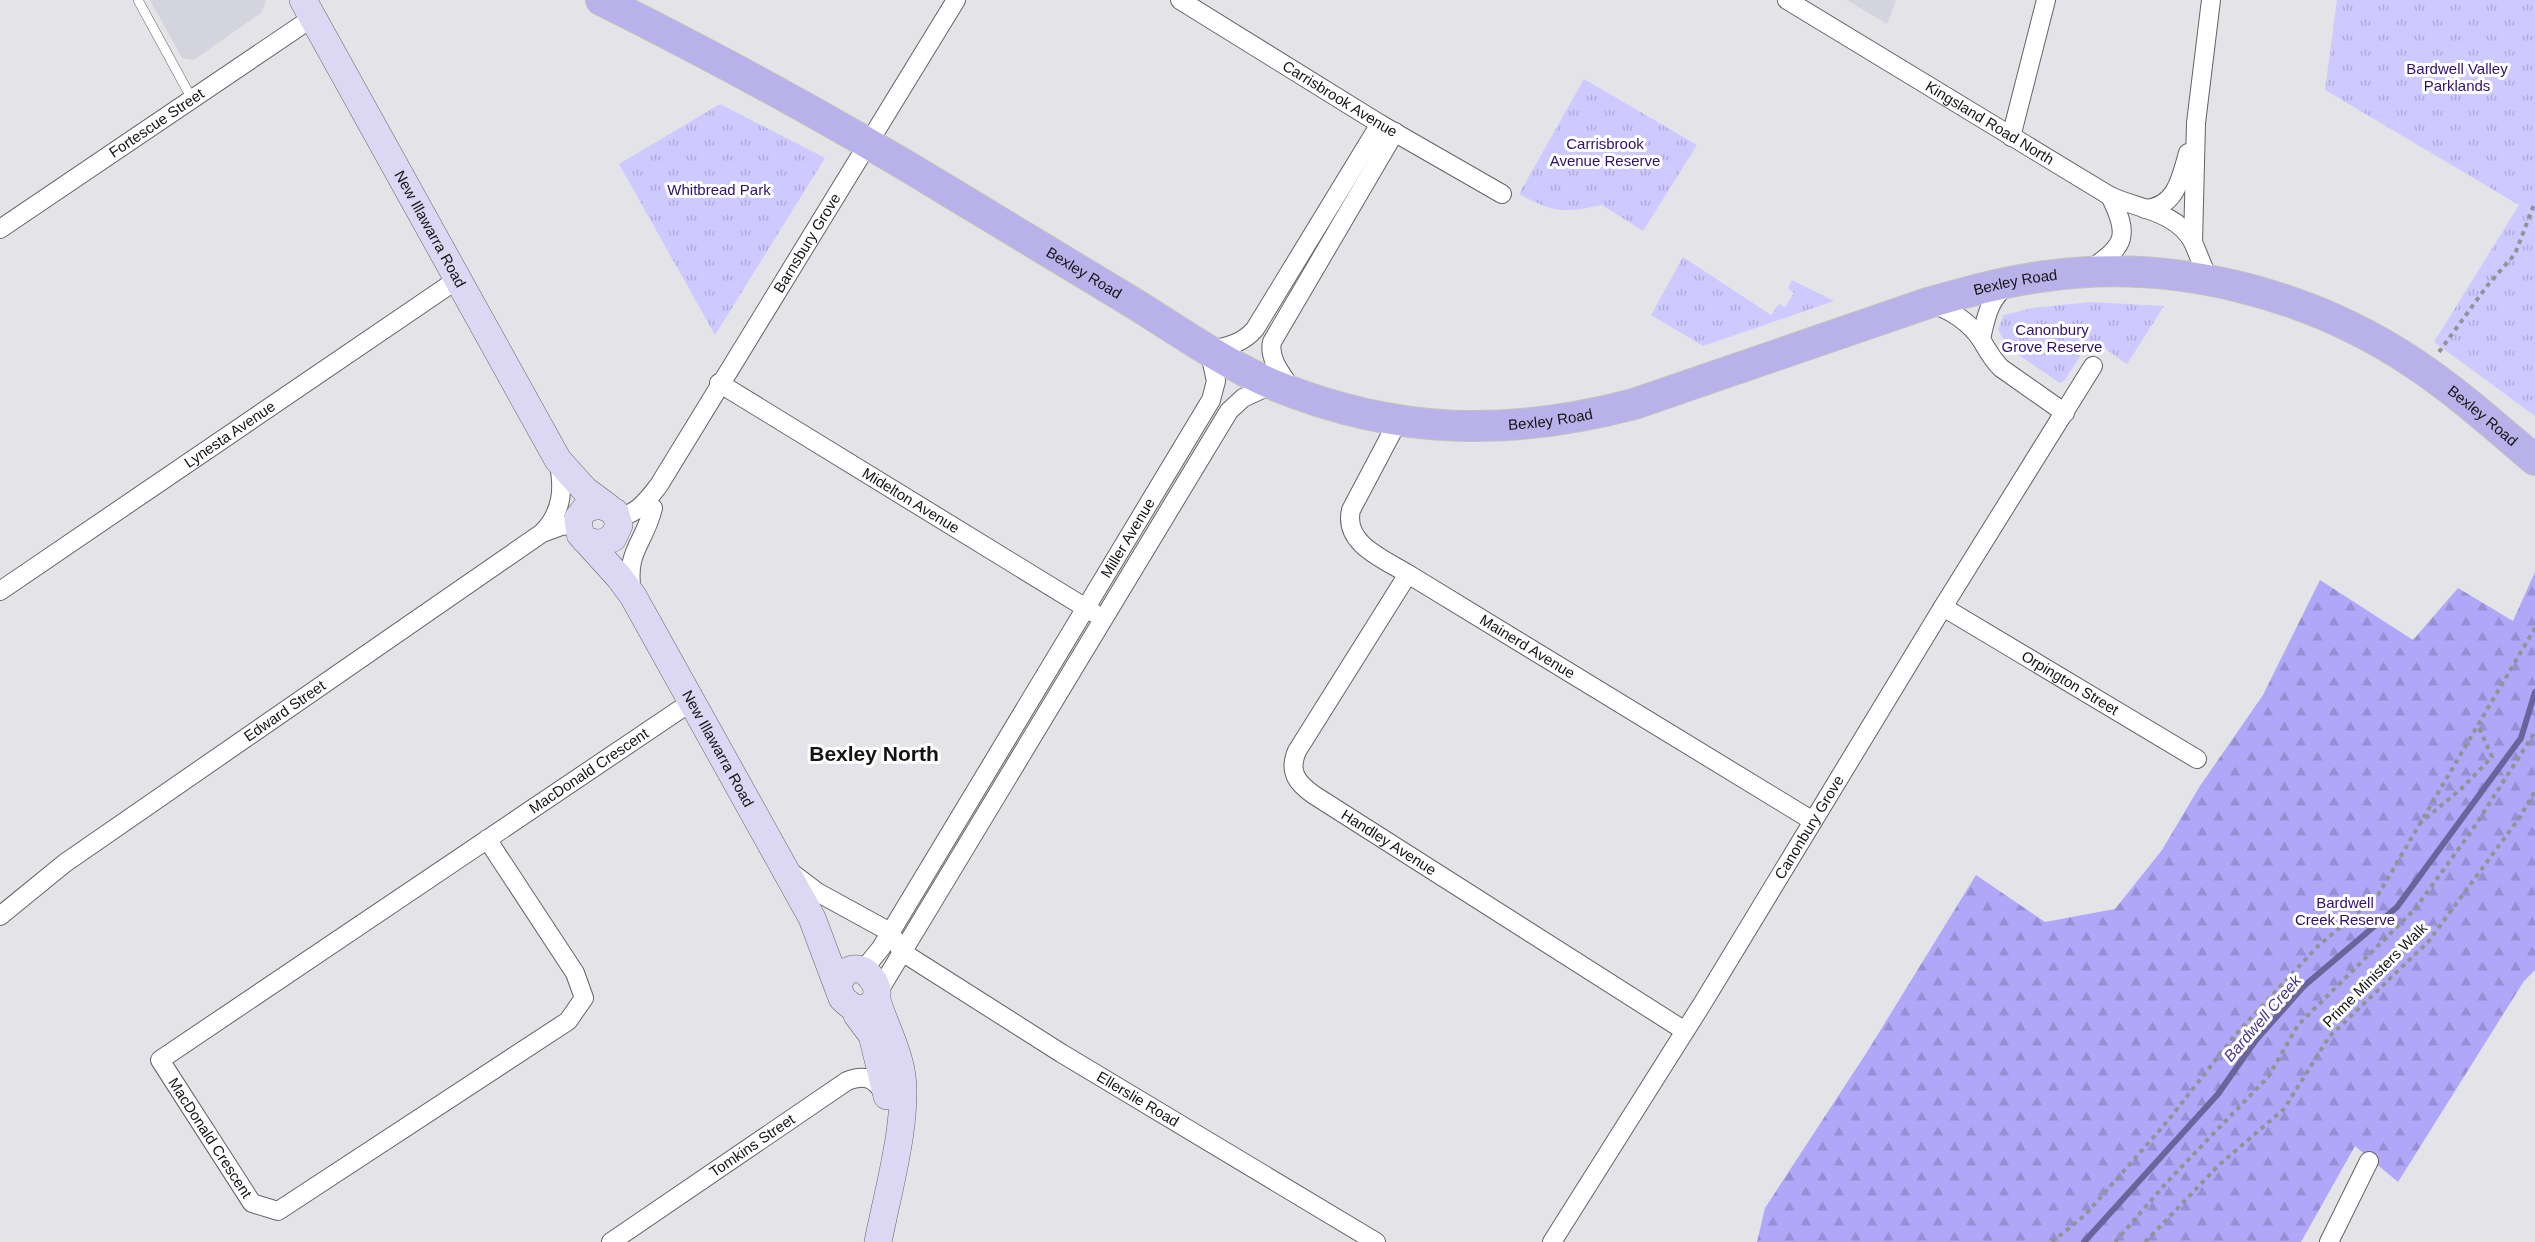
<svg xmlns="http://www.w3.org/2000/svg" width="2535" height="1242" font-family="Helvetica,sans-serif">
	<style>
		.built { fill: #d4d4de }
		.forest { fill: url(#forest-firs) }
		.park { fill: url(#park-tufts) }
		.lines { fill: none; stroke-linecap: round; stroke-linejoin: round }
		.stream { stroke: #6b649b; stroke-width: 6 }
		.service-casing { stroke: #646366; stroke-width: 10 }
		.minor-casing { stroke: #646366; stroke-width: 20 }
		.secondary-casing { stroke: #646366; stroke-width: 28 }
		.primary-casing { stroke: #c2c2c2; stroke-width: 32 }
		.path { stroke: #939396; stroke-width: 4; stroke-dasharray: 4.5 4.5; stroke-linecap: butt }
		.service { stroke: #fff; stroke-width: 9 }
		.minor { stroke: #fff; stroke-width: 18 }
		.secondary { stroke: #dcd8f4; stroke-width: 27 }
		.primary { stroke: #b9b1e9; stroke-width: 30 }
		.labels { text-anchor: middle; stroke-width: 6; stroke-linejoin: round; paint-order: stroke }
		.park-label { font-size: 15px; fill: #2f106d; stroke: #fff }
		.street-label { font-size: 15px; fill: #141415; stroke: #fff }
		.water-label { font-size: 16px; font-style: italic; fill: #4d3895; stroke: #fff }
		.district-label { font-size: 21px; font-weight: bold; fill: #141415; stroke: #fff }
	</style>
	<defs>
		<pattern id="forest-firs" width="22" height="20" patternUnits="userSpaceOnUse" patternTransform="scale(1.5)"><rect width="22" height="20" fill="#b0a7f8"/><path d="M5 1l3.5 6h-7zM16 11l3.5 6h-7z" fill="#968fd4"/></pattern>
		<pattern id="park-tufts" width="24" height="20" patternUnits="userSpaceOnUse" patternTransform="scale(1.5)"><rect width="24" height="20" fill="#cec9ff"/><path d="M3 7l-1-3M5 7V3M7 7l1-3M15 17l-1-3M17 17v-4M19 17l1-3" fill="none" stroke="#b0acda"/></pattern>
	</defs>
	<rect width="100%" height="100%" fill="#e4e3e7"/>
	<path class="built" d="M150,0H265L266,1L261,13L194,60L182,58Z
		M1847,0H1896L1887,24Z"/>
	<path class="forest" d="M2535,572V970L2524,981L2398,1182L2355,1146L2301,1242H1757L1765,1208L1867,1052L1976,875L2045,922L2115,909L2162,850L2200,786L2263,695L2320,580L2413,640L2458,588L2513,621Z"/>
	<path class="park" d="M2337,0H2535V416L2434,342L2519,205L2325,90Z
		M1584,79L1697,145L1643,231L1602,205C1564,213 1554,213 1519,194Z
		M720,104L825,158L715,335L619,164Z
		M1683,257L1771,315L1779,304L1785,307L1794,293L1788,288L1792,280L1834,301L1703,346L1651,315Z
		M2091,302L2164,306L2127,364L2100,345L2085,348L2065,380L2060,383L2008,348L1998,329L2004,315L2032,308Z"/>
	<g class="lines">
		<path class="stream" d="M2084,1242L2218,1094L2256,1040L2304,986L2397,907L2521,738L2535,692"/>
		<defs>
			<path id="service" d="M138,0L192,99"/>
			<g id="minor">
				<path id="s1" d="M1180,0L1380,124L1502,194"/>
				<path id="s2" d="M1787,0L2110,196C2138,209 2176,211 2193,242"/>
				<path d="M2011,137L2046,0"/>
				<path d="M2145,209C2176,207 2181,178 2188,153"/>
				<path id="s3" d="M0,229L312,18"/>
				<path d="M2090,269C2127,246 2129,234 2110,196"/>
				<path d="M2209,281L2193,242L2196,123L2211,0"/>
				<path d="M1929,304C1949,308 1971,323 1982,341C1988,351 1992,359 2001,368L2065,413"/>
				<path d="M1981,339C1986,317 1989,298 2009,284"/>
				<path id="s4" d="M719,383L1094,613"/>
				<path d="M1293,391C1284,377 1268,360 1272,342L1395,132"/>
				<path id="s5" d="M1398,421L1351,510C1343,544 1384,559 1408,574L1813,821"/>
				<path id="s6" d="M616,515C634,519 649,498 659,485L956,0"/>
				<path d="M543,532C563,511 564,487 558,460"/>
				<path id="s7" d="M1408,574L1297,751C1288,772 1297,783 1314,795L1685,1031"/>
				<path id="s8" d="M0,591L458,279"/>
				<path d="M632,593C625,550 644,545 653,508"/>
				<path id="s9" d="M1943,607L2197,759"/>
				<path id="s10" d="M487,839L575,973L584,998L568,1021L278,1211L252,1203L160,1060L691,702"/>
				<path id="s11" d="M792,873L817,892L890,932L902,952L1061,1053L1376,1242"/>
				<path id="s12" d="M0,916L65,863L542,533L561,526L577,524"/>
				<path id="s13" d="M863,970L881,948L1211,400L1216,381L1209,349C1227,348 1243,343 1255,329L1380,124"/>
				<path d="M877,994L1229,411L1243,398L1273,384"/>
				<path id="s14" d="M611,1242L847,1081C864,1074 875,1078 884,1094"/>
				<path id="s15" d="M1552,1242L1704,1001L1943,607L2093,366"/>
				<path d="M2329,1242L2369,1161"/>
			</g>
			<g id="secondary">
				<path id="s16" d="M303,0L558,460L585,490L608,507"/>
				<path id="s17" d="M585,540L599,544L613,538L619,525L615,512L601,505L586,508L578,518L580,534L619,577L633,596L812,918L842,998C848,1004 854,1010 863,1008C899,1002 857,941 838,984"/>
				<path d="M876,997C883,1022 896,1044 901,1070C910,1115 887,1195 878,1242"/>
				<path d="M857,1015L872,1035L887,1096"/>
			</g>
			<g id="primary">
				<path id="s18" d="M601,0C721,60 839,124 953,194C1014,231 1074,267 1135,304C1180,332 1225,364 1274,385C1396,435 1508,437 1634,404L1928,303C1967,292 2006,281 2047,276C2173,258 2309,293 2415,364C2457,392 2496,427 2535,460"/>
			</g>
		</defs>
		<use href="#service" class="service-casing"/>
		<use href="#minor" class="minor-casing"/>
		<use href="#secondary" class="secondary-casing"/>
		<use href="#primary" class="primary-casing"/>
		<path class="path" d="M2439,352L2487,286L2515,254L2535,202
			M2419,824L2461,789L2492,757L2478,725
			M2052,1242L2085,1215L2166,1123L2236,1034L2317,947L2378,895L2535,628
			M2115,1242L2168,1181L2268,1077L2298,1025L2415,909L2473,829L2535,732
			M2145,1242L2219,1165L2284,1109L2329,1037L2428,942L2520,817L2535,791"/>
		<use href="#service" class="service"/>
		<use href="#minor" class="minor"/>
		<use href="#secondary" class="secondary"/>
		<use href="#primary" class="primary"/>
	</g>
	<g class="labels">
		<g class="park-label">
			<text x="2457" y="74">Bardwell Valley<tspan x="2457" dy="17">Parklands</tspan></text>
			<text x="1605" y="149">Carrisbrook<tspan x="1605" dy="17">Avenue Reserve</tspan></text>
			<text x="719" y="195">Whitbread Park</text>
			<text x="2052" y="335">Canonbury<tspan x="2052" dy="17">Grove Reserve</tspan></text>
			<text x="2345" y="908">Bardwell<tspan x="2345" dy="17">Creek Reserve</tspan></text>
		</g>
		<g class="street-label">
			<text dy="5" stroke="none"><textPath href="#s1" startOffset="188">Carrisbrook Avenue</textPath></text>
			<text dy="5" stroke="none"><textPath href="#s3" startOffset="189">Fortescue Street</textPath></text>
			<text dy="5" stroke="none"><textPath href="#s2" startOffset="237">Kingsland Road North</textPath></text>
			<text dy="5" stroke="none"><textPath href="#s16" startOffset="262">New Illawarra Road</textPath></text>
			<text dy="5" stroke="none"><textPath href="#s6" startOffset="339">Barnsbury Grove</textPath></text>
			<text dy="5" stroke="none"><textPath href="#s18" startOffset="555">Bexley Road</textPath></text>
			<text dy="5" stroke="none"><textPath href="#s18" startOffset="1544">Bexley Road</textPath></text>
			<text dy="5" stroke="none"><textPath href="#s18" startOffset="2048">Bexley Road</textPath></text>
			<text dy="5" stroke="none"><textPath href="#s18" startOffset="1058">Bexley Road</textPath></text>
			<text dy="5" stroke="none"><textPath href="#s8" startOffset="278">Lynesta Avenue</textPath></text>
			<text dy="5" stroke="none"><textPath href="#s4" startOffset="225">Midelton Avenue</textPath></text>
			<text dy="5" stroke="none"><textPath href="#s13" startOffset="507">Miller Avenue</textPath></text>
			<text dy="5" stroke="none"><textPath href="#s5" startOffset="333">Mainerd Avenue</textPath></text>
			<text dy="5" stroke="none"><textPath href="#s9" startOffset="148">Orpington Street</textPath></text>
			<text dy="5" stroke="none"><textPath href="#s12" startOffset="351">Edward Street</textPath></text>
			<text dy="5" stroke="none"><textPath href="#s17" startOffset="374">New Illawarra Road</textPath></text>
			<text dy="5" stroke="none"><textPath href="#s10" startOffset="1276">MacDonald Crescent</textPath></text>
			<text dy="5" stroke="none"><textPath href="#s15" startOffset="488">Canonbury Grove</textPath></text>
			<text dy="5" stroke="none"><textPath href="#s7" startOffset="350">Handley Avenue</textPath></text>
			<text transform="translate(2375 975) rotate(-45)" y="5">Prime Ministers Walk</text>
			<text dy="5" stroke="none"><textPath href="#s11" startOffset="416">Ellerslie Road</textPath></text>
			<text transform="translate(210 1138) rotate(57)" y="5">MacDonald Crescent</text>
			<text dy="5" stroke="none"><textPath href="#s14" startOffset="171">Tomkins Street</textPath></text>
		</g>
		<g class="water-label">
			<text transform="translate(2262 1018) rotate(-49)" y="6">Bardwell Creek</text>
		</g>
		<g class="district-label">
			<text x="874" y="761">Bexley North</text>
		</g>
	</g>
</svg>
